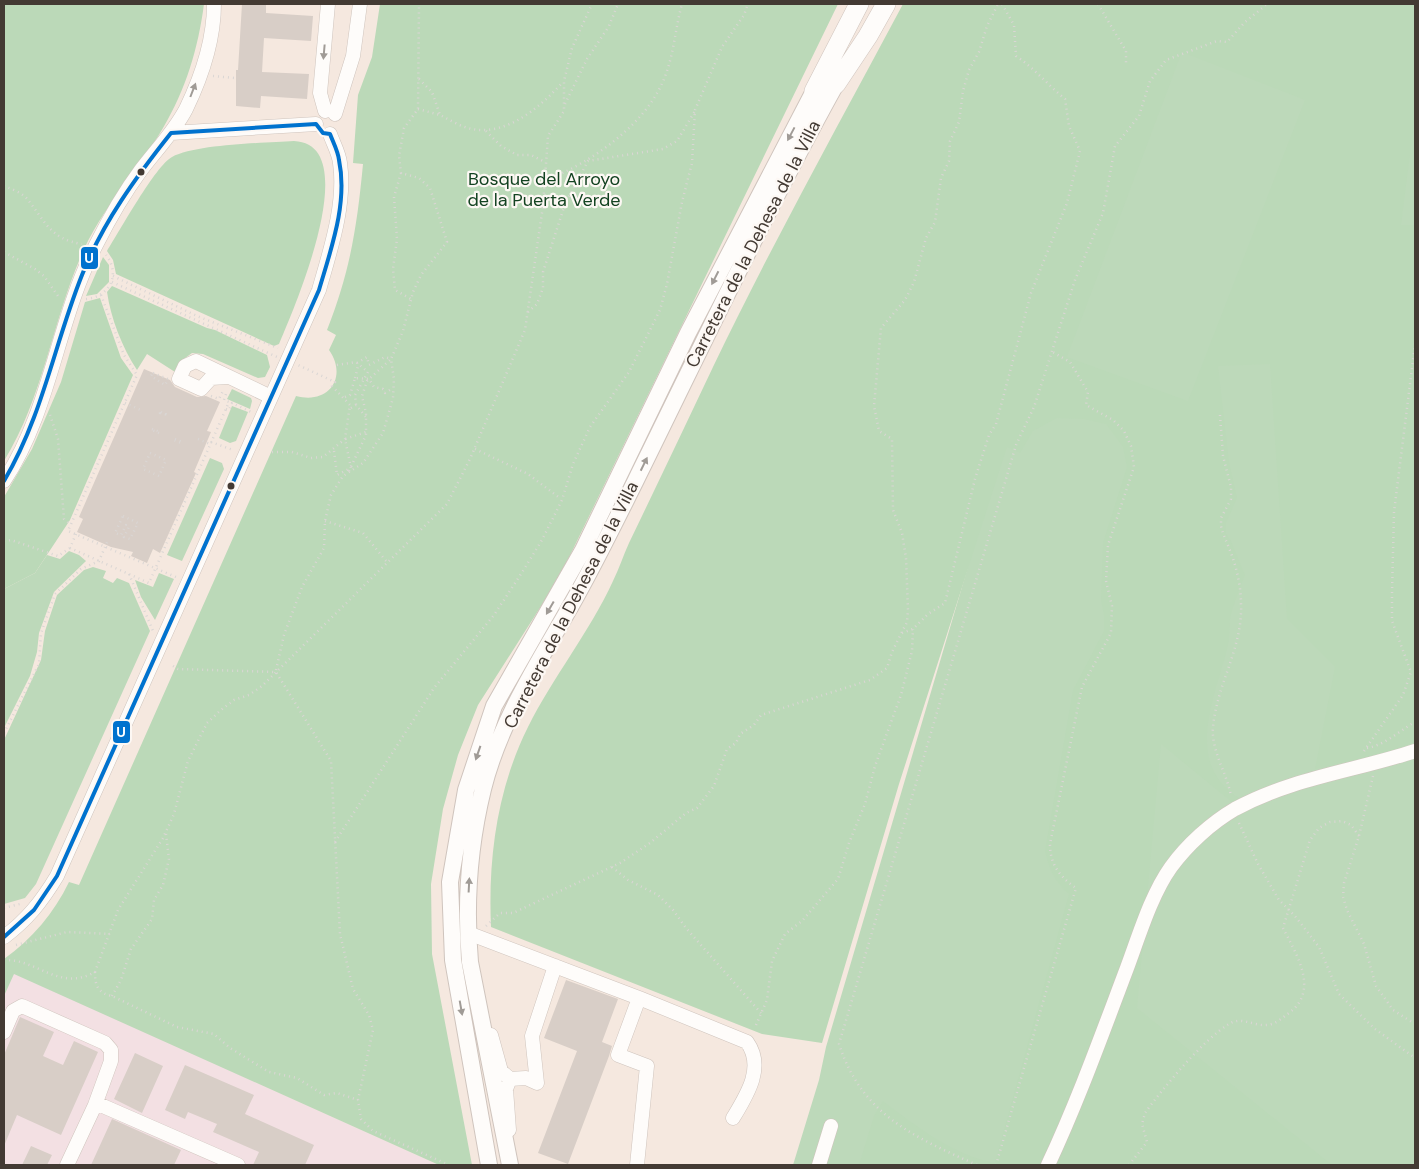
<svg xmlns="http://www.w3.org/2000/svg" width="1419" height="1169" font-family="'DM Sans',sans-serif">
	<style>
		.commercial { fill: #f3e0e3 }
		.green { fill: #bdd9ba }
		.forest { fill: #bbd9b8; fill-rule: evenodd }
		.building { fill: #d8cec7 }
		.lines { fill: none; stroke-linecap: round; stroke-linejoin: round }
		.minor-casing { stroke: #cfc4bd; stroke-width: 15 }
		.major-casing { stroke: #cfc4bd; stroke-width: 18 }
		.highway-casing { stroke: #cfc4bd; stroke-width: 20 }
		.path { stroke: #dad6d4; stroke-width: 2.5; stroke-dasharray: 1 4; stroke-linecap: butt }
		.minor { stroke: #fefcfa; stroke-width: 14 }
		.major { stroke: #fefcfa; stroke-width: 16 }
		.highway { stroke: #fefcfa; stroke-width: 19 }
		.bus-1-casing { stroke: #fdf8f4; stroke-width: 8 }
		.bus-1 { stroke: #0072ce; stroke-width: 4 }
		.oneway { fill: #a09b96 }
		.bus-dot { fill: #433a33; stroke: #fdf8f4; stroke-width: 2 }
		.labels { text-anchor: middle; stroke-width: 4.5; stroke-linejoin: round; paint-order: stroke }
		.park-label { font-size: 18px; fill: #134321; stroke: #fdf8f4 }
		.street-label { font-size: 18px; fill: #433a33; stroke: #fdf8f4 }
		.line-badge { stroke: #fdf8f4; stroke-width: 2 }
		.badge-label { font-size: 14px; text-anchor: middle; font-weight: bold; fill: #fff }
	</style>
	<rect width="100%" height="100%" fill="#f5e8df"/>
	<path class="commercial" d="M14,973L439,1165H4V996Z"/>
	<path class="green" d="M1415,4V1165H793L819,1080L826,1047L1119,56Z
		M232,389L251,398L252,401L250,409L227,399Z
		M232,406L248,412L236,441L230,443L219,438Z
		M210,458L222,463L224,469L182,561L167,555Z
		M69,551L79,555L86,561L54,592L39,633L37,652L30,676L4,728V589L35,573L47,555L60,559Z
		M93,567L106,571L103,578L113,583L117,578L129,583L150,631L36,884L25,898L4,904V740L41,660L45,631L57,595L84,570Z
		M159,573L174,579L155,620L141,597L135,580L153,587Z"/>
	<path class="forest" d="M4,4H204C198,49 186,89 163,128C137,172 101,209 81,256C52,323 43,398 4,461Z
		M380,4H838L559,578L478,705L458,755L443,809L431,884L432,954L472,1165H439L14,974L4,996V959C32,939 54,913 69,882L79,885L296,396C329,405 348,377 329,350L336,335L327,330C350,272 357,227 363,164L353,163L358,95L372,57Z
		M903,4H1415V114L1401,225H1415V742L1389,752L1315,769L1335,667L1287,619L1270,364L1218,366L1229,462L1237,498L1226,523V534L1231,541L1245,575C1240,589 1233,604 1230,619C1229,629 1230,639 1227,649C1215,698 1183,763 1239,798L1233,803L1161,744L1137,1008L1332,1165H859L874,1116L883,1101C914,1125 955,1156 995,1163L1069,894C1054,881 1049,869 1045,851L1073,690L1104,631V615L1101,600L1103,543L1127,467L1123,447L1106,424L1084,419L1057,418L1033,431L1020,453L1007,447L899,784L822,1043L762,1034L491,927C488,859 497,789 528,727C553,677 589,633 613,581C619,569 623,556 629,543C657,485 685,426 713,367C772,244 839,124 903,4ZM1182,52L1305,100L1188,401L1067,357Z
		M294,141C366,144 293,311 279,344L274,346L116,274L113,260L107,251C119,232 156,165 172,157C196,144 265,143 294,141Z
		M103,257L109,265V282L97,294L86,296Z
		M112,286L207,328L215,330L267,355L270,367L265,377L258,378L203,354L192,353L181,361L175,372L147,354L137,370C122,347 111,319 107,292Z
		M100,298L121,358L133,375L70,520L35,573L4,589V497L32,449L61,382L85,302Z"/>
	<path class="building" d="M242,4H266V13L313,16L311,41L264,38L262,72L309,74L307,99L261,96L260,108L236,106V70H238Z
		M144,369L170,380L175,387L197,397L206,396L220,402L207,431L211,432L194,472L196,473L160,553L153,549L147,563L131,556L133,552L111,547L77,532L83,519L79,517Z
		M566,980L618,999L602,1042L612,1046L609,1056L568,1164L538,1153L577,1051L544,1038Z
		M20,1017L54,1032L43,1056L63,1065L74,1041L98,1052L61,1135L17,1115L4,1146V1055Z
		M135,1053L163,1066L142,1113L114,1099Z
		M185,1065L254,1095L245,1114L314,1145L305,1165H253L259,1152L213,1132L217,1124L188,1112L185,1119L165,1110Z
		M112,1119L181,1150L174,1165H91Z
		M31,1146L52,1155L47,1165H22Z"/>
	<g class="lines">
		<defs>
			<path id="minor" d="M325,111L320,93L328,4
				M335,114L353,56L360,4
				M171,133L316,124
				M227,377L211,378L201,389L179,379L185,366L196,361L271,397
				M4,481C51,410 57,320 96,245C109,219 124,193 141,170C156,150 174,132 186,109C201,78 214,39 214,4
				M468,933L639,998L747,1042C765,1067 747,1095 733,1118
				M4,937C27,920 42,901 57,876L319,290C330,251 346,204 340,163C339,153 333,143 330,134
				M4,1032L13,1011L22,1006L105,1043L111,1050V1061L95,1105
				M491,1035L501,1071L510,1079L506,1089L509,1130
				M510,1079L526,1078L537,1083L532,1036L555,966
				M67,1165L96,1103L238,1165
				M637,1165L647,1066L618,1055L639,998
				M819,1165L831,1126
				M1048,1165C1078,1101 1102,1034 1127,968C1139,936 1151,895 1171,867C1187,845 1211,823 1235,809C1292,778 1355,771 1415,751"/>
			<path id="major" d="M489,1165L453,960L450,882L466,790L494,706L583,550L688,333L814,91
				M510,1165L470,962C465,904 469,846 483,789C500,721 539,662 573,602C595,563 615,522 635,482C701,348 764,214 836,84"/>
			<path id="highway" d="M836,84L868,36L886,4
				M814,91L859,4"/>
		</defs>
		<use href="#minor" class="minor-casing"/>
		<use href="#major" class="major-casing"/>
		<use href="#highway" class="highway-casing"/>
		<path class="path" d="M1098,4L1126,51V66
			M213,76L235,78
			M419,79L432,92L440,115C450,120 461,127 472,129C508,136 541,106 563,82
			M565,104L587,59L609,26L618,4
			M418,109L440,115
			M486,131L501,146L517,155H531L545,162
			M401,173L394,197L397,239L393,269L395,290L411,299
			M544,181C589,164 645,126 664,79C674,55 675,29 682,4
			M4,186C12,189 23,193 28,200C45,221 50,239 82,244
			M4,252L35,269L44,276L60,299
			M113,276L197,316L278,348
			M112,282L277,357
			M101,295L124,355L137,375L68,531L176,577
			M86,299C110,297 121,274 106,255
			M528,312L537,304L543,288V272L565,204L588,161L663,149L677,141L695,111
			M357,363L367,357L369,365L385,357L391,359
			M337,365L356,362L368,372L355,395L356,405
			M153,373L168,379L165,385L151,376Z
			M355,378L358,366
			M211,396L219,399L223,391
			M345,397L350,395L355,378L369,379L374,387L383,389L385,393L393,388
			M125,403L143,411
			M351,408L356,405L366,417
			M226,409L229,410L232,403L251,412
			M161,412L168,415L160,413Z
			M50,415L58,439L64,519L71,525
			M1220,415L1223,456L1231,487V499L1221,518V526C1223,535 1226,540 1229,548C1236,565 1241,585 1241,604C1243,647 1217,684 1213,727C1211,751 1227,773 1231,796
			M152,429L160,432L159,433L152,430Z
			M175,439L182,442L181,443L174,440Z
			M198,439L210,444
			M211,442L233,450
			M475,449L528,474L561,499
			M334,451L337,475L351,468L345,439L366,432
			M272,452H292L311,458L323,457L345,439L350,405L332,386L335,382L298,365
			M150,453L166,460L159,476L143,469Z
			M349,471L366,435V413L362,396L367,381L391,359
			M123,516L138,523L130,539L124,537L129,527L126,525L121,535L115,533Z
			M325,521L363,533L387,562
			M76,534L70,548L149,583L229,402L224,400L227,391
			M4,541L11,540L58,556L70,548
			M129,574L153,631
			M902,633L913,629L928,614L945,603L975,479L989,435L996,424L1031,293L1067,203L1080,151L1069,126L1065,99C1048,85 1034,68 1016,56L1014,25L1002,4
			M173,666L178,669L276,672L331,761L340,934L353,989L369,1015L373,1030L358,1100L361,1119L373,1131L449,1165
			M276,670L284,635L302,587L324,548L325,521L331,495L343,476L363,463L383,433L393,398L394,379L391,359L403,331L413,292L421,275L447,242L430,188L419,178L401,173L399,156L404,128L418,109L419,4
			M4,733L39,664L41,633L55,594L81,569L99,561L108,540
			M1367,748C1385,745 1399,731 1415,722
			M1364,751L1403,695L1411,672L1392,621V593L1394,512L1415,344
			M1373,776L1359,836L1344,883L1343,897L1347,910L1364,944L1376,986L1393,1010L1415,1024
			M1239,823L1258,864L1279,900L1295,916L1319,947L1339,994L1375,1029L1415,1058
			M335,842L434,688L494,615L521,574L542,540L562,500L573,464L590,427L629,372L660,310L667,284L682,202L692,163L695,110L722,47L744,15L748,4
			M612,867L628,880L658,895L673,910L686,928L761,1013
			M4,908L20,904
			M486,926L500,913H513L620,863L650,843L686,813L697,808L714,786L727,749L736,743L740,734L754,725L761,715L870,680L887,668L892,652L907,622L908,610L906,558L902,533L893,510L892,439L879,431L874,406L881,328L905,300L914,282L926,238L935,222L941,178L949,161L950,141L959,122L963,91L969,70L979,52L987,26L998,4
			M16,945L67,932L110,934
			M4,960C38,959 59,992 95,972L118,910L163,838L174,814L188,761L207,723L221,710L234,700L249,695L262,686L447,504L470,459L525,330L543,206L548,136L564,111V81L572,48L592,4
			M95,972C95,986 98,993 112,996L177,1027L214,1034L230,1048L269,1072L297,1078L324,1095L337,1093L358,1100
			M112,996L121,980L131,949L152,919L154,900L163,885L169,859L166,834
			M756,1025L767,1000L772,961L785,934L802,921L838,879L849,843L865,804L875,766L901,695L912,651L913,629
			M977,1165C914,1137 862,1115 839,1044L1016,445L1034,407L1075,280L1103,213L1115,146L1139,116L1150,81L1166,60L1217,41L1227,42L1244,23L1267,4
			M996,1165L1076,888C1059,876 1050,864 1050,844L1082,687L1111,633L1112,606L1106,581L1108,545L1134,467L1131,446L1124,431L1113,420L1086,405L1088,392L1070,362L1051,351
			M1129,1165L1147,1142L1142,1124L1145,1113C1163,1088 1204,1039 1229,1024C1241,1016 1253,1026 1266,1025C1275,1025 1282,1018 1289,1013C1320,990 1296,954 1283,928L1310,840L1319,828L1330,822L1342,821L1351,825L1359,836"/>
		<use href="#minor" class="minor"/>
		<use href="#major" class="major"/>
		<use href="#highway" class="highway"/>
		<defs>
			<path id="bus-1" d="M4,481C43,415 54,345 82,275C103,222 136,177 171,133L316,124L323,133L330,134C333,142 338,151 339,160C348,203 331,249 319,290L57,876L34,910L4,937"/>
		</defs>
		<use href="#bus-1" class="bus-1-casing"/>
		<use href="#bus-1" class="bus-1"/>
	</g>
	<defs><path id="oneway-solid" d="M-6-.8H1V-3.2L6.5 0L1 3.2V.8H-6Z" transform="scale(1.25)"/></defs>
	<g class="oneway">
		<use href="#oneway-solid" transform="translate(324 52) rotate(95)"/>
		<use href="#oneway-solid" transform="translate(193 90) rotate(-69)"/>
		<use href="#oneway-solid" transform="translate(791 134) rotate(118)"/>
		<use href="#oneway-solid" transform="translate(715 278) rotate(117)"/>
		<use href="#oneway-solid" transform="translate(644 464) rotate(-64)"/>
		<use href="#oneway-solid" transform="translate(550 608) rotate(120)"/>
		<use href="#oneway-solid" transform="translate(478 753) rotate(109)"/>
		<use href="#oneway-solid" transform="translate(469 885) rotate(-87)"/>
		<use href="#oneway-solid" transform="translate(461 1008) rotate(80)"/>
	</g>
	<g class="bus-dot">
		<circle cx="141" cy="172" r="4.5"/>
		<circle cx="231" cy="486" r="4.5"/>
	</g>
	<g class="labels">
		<g class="park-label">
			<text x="544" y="185">Bosque del Arroyo<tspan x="544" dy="21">de la Puerta Verde</tspan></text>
		</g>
		<g class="street-label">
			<text transform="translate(753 244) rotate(-63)" y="6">Carretera de la Dehesa de la Villa</text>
			<text transform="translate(571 605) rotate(-63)" y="6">Carretera de la Dehesa de la Villa</text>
		</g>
	</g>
	<g class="line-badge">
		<rect x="80" y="246" width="19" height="24" rx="5" fill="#0072ce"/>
		<rect x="112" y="720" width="19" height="24" rx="5" fill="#0072ce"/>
	</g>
	<g class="badge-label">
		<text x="89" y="263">U</text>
		<text x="121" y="737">U</text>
	</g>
	<rect width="1419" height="1169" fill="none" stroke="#433a33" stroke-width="10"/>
</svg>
